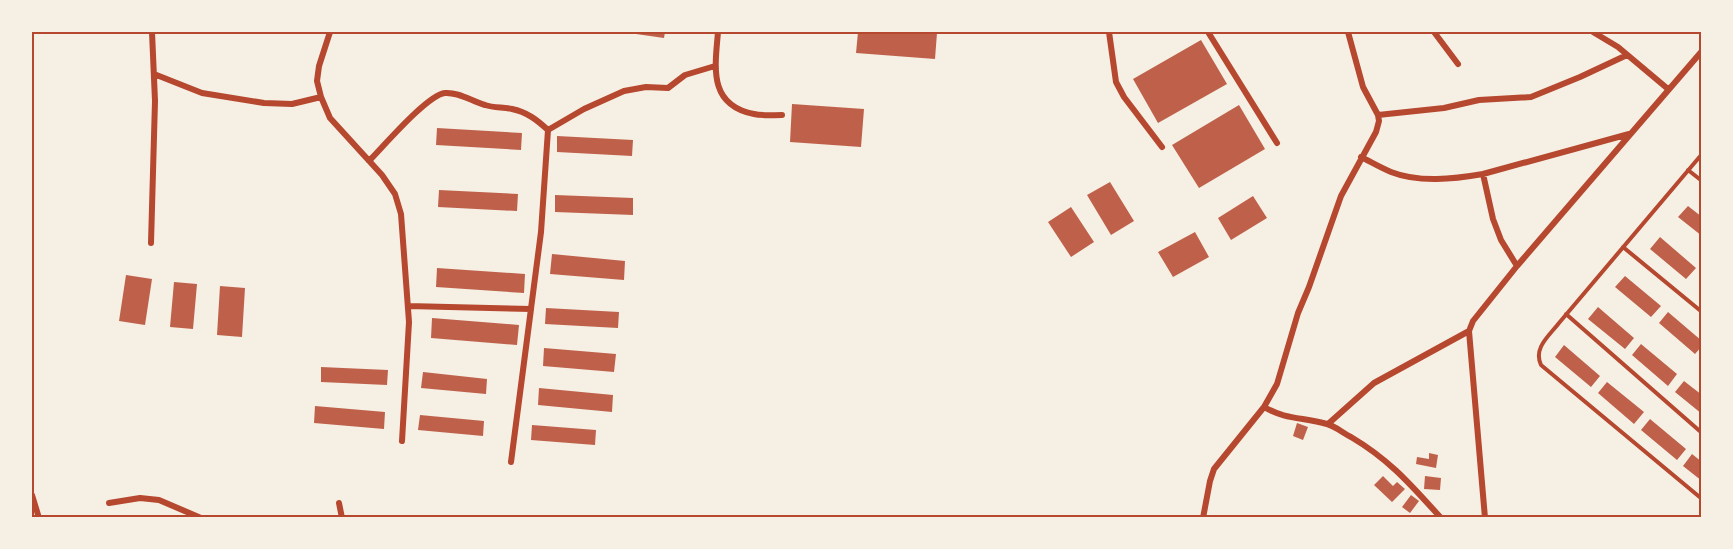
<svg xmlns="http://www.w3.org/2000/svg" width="1733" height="549" font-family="'Roboto Condensed',sans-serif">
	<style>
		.building { fill: #bf614a }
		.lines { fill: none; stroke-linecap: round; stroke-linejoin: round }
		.service { stroke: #b5482f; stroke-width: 4 }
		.minor { stroke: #b5482f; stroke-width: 6 }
		.neatline { fill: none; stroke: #b5482f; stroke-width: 2 }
	</style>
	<rect width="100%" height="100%" fill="#f6efe4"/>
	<path class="building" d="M622,32H665L664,38Z
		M858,32L937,33L935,59L856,53Z
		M1201,40L1227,84L1158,123L1133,79Z
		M792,104L864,109L861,147L790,142Z
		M1239,105L1265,149L1199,188L1172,145Z
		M437,128L522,133L521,150L436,145Z
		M557,136L633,140L632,156L557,152Z
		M1110,182L1134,221L1111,235L1087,195Z
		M439,190L518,194L517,211L438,207Z
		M555,195L633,198V215L555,212Z
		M1253,196L1267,218L1231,240L1218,218Z
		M1688,206L1702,217V236L1678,217Z
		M1071,207L1094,242L1071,257L1048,222Z
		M1195,232L1209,257L1173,277L1158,252Z
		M1660,237L1696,268L1686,279L1650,249Z
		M552,254L625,261L624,280L550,274Z
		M437,268L525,274L524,293L436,287Z
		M126,275L152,279L145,325L119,321Z
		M1625,276L1661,306L1651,317L1615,287Z
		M174,282L197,284L193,329L170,327Z
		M220,286L245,288L242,337L217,335Z
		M1598,307L1634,338L1625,349L1588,319Z
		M546,308L619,312L618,328L545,324Z
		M1668,312L1702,341V346L1695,354L1659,323Z
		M432,318L519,325L517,345L431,338Z
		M1641,344L1677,374L1668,386L1632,355Z
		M1564,345L1600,376L1591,387L1555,357Z
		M544,348L616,354L614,372L543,366Z
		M321,367L388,370L387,385L321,382Z
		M423,372L487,379L486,394L421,388Z
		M1684,381L1702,395V414L1675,392Z
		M1607,382L1644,412L1634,424L1598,393Z
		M539,388L613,395L612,412L538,405Z
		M315,406L385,412L384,429L314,423Z
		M420,415L484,421L483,436L418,430Z
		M1650,419L1686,449L1677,460L1641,430Z
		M1297,423L1308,427L1303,440L1293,436Z
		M532,425L596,430L595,445L531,440Z
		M1429,453L1438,455L1436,468L1416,464L1417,457L1429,459Z
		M1692,454L1702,462V481L1683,466Z
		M1383,476L1393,486L1397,482L1405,489L1392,502L1374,485Z
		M1425,476L1441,478L1440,490L1424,489Z
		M1411,495L1419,501L1410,513L1402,507Z"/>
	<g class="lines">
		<path class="service" d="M1702,154L1559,323C1549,336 1533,348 1541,365L1702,499
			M1688,170L1702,181
			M1623,247L1702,312
			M1566,314L1702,433"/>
		<path class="minor" d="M330,32L319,66L317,81L321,97L330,118L382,175L395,194L401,214L409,322L402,441
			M718,32C715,67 708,105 754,114C762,116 772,115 782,115
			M1109,32L1116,82L1124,97L1162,147
			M1208,32L1277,143
			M1434,32L1458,64
			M1593,32L1618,47L1668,89
			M154,74L202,93L264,103L292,104L321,97
			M1378,115L1444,108L1479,100L1531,97L1580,77L1627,55
			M548,130L584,109L624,91L646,87L668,88L685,75L715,66
			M1361,157C1371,162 1381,168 1391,172C1419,183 1454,179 1483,174
			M369,161C383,147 427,95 445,93C459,92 471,101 485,105C494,108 503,107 512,109C527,112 537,120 548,130L541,232L511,462L531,309L408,306
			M151,243L155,101L152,32
			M1517,266L1501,240L1493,219L1483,174L1629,134
			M1264,407C1286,420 1303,417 1327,424C1335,426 1343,433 1351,437C1390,460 1411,485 1441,518
			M1328,424L1374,383L1469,331
			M32,495L39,518
			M109,503L140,498L159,500L201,518
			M339,503L342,518
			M1203,518L1210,481L1214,469L1264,407L1277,384L1298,313L1309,287L1341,196L1376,132L1379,121L1378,115L1363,87L1348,32
			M1485,518L1469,331L1473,321L1517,266L1702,51"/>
	</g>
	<rect width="1733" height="549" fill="none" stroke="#f6efe4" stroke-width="66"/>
	<rect x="33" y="33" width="1667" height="483" class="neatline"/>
</svg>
